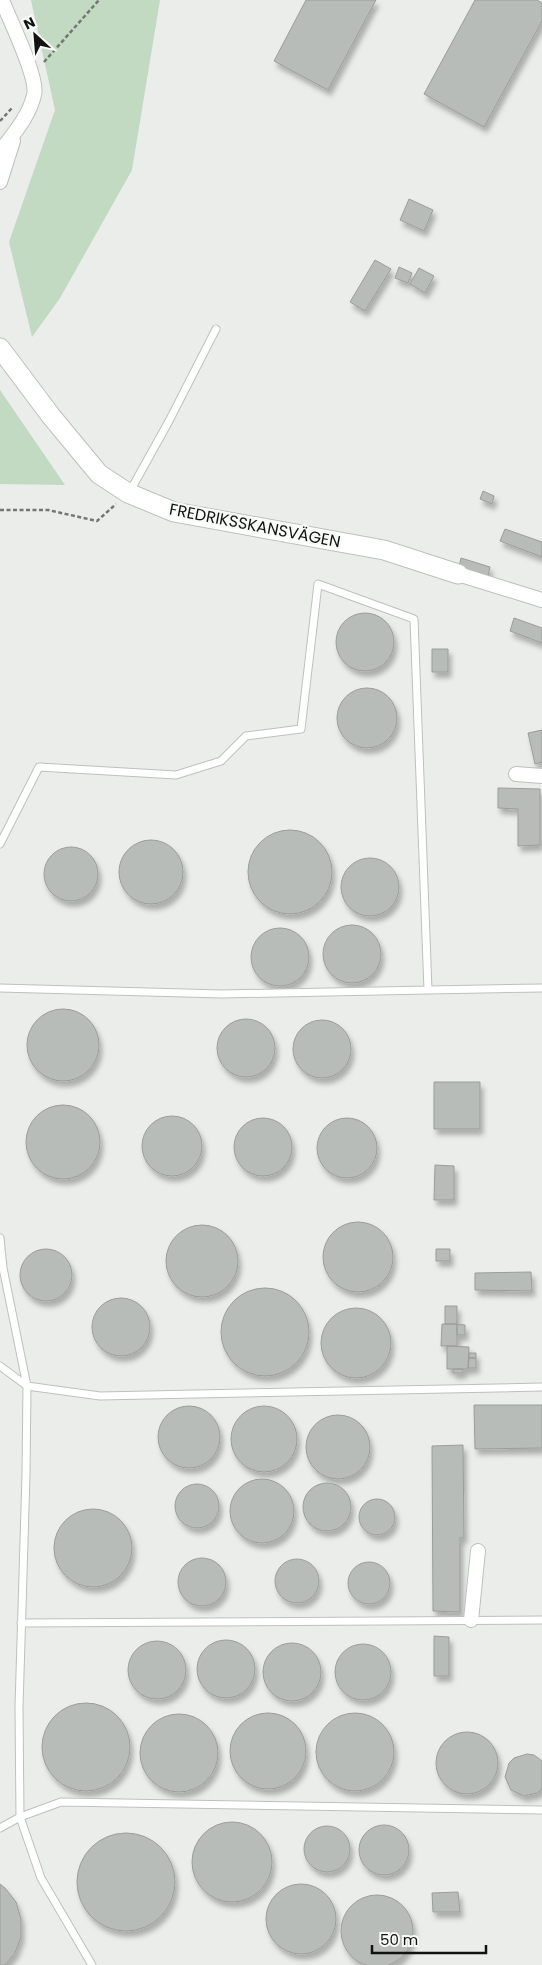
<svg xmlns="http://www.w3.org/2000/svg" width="542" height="1965" font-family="Poppins,sans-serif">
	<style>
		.green { fill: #c2d9c2 }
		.building { fill: #b8bcb8; stroke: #9a9e9a; filter: url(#shadow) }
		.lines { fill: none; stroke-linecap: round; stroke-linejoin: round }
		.lane-casing { stroke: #bdc1bd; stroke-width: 9 }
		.street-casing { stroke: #bdc1bd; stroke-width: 16 }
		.secondary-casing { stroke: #bdc1bd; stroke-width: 21 }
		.path { stroke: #747674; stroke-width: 2.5; stroke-dasharray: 4 2.5; stroke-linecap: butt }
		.lane { stroke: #fff; stroke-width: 7 }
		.street { stroke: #fff; stroke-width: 14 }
		.secondary { stroke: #fff; stroke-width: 19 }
		.labels { text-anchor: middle; stroke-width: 4.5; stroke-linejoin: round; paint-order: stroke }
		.street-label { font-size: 16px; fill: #111211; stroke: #f7fbf7 }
	</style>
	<defs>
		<filter id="shadow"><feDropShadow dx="3" dy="5.5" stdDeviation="2.5" flood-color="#0004"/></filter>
	</defs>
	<rect width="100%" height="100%" fill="#eaedea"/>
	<path class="green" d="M31,0H160L132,170L60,298L32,337L9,242L55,110Z
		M0,390L65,485L0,484Z"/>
	<path class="building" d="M306,0H376L328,90L274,61Z
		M475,0H537L542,3V21L484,127L424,94Z
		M409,199L433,210L424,231L400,220Z
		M375,260L391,269L365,311L350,302Z
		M399,267L412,273L408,283L395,278Z
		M419,268L434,276L425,293L410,284Z
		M483,491L494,496L492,504L480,499Z
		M505,529L542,542V557L500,541Z
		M461,558L490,567L488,576L459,567Z
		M336 642a29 29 0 1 1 58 0a29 29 0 1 1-58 0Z
		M514,618L542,628V643L510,631Z
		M432,649H448V672H432Z
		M337 718a30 30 0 1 1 60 0a30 30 0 1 1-60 0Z
		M542,730V762L535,764L528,733Z
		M498,788L540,789V845L518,846V809L498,808Z
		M248 872a42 42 0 1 1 84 0a42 42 0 1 1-84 0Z
		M119 872a32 32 0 1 1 64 0a32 32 0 1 1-64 0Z
		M44 874a27 27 0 1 1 54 0a27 27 0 1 1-54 0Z
		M341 887a29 29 0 1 1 58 0a29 29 0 1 1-58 0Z
		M323 954a29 29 0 1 1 58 0a29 29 0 1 1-58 0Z
		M251 957a29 29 0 1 1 58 0a29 29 0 1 1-58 0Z
		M27 1045a36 36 0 1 1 72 0a36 36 0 1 1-72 0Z
		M217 1048a29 29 0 1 1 58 0a29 29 0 1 1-58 0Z
		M293 1049a29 29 0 1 1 58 0a29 29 0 1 1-58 0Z
		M434,1082H480V1129H434Z
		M26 1142a37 37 0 1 1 74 0a37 37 0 1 1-74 0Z
		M142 1146a30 30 0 1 1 60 0a30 30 0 1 1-60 0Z
		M317 1148a30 30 0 1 1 60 0a30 30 0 1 1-60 0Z
		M234 1147a29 29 0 1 1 58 0a29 29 0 1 1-58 0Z
		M435,1165L454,1166V1200H434Z
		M323 1257a35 35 0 1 1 70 0a35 35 0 1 1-70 0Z
		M166 1261a36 36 0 1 1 72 0a36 36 0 1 1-72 0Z
		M436,1249H450V1261H436Z
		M20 1275a26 26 0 1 1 52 0a26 26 0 1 1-52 0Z
		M531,1272L532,1291L475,1290V1273Z
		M221 1332a44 44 0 1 1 88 0a44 44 0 1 1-88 0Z
		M92 1327a29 29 0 1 1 58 0a29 29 0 1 1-58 0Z
		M445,1306H457V1324H445Z
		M321 1343a35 35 0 1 1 70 0a35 35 0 1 1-70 0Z
		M442,1324H457V1346H441Z
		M457,1324L465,1325V1335H457Z
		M447,1346L469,1347L468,1369H447Z
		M469,1353H476V1358H469Z
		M469,1358H476V1368H468Z
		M453,1369H463V1373H453Z
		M474,1405H542V1448L475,1449Z
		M158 1437a31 31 0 1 1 62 0a31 31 0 1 1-62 0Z
		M231 1439a33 33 0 1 1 66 0a33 33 0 1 1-66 0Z
		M306 1447a32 32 0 1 1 64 0a32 32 0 1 1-64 0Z
		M463,1445L464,1538H460V1612L433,1611L432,1446Z
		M230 1511a32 32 0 1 1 64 0a32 32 0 1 1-64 0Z
		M303 1507a24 24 0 1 1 48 0a24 24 0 1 1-48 0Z
		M175 1506a22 22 0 1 1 44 0a22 22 0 1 1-44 0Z
		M359 1517a18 18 0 1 1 36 0a18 18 0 1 1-36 0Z
		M54 1548a39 39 0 1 1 78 0a39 39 0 1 1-78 0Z
		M178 1582a24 24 0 1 1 48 0a24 24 0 1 1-48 0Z
		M275 1581a22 22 0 1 1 44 0a22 22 0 1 1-44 0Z
		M348 1583a21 21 0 1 1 42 0a21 21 0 1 1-42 0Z
		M434,1636L449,1637V1676H434Z
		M197 1669a29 29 0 1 1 58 0a29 29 0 1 1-58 0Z
		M128 1670a29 29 0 1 1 58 0a29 29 0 1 1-58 0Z
		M263 1672a29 29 0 1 1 58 0a29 29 0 1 1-58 0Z
		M335 1672a28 28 0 1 1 56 0a28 28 0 1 1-56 0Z
		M42 1747a44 44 0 1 1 88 0a44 44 0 1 1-88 0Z
		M316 1752a39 39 0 1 1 78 0a39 39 0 1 1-78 0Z
		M230 1751a38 38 0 1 1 76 0a38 38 0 1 1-76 0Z
		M140 1753a39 39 0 1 1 78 0a39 39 0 1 1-78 0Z
		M436 1763a31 31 0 1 1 62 0a31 31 0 1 1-62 0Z
		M527,1754L534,1755L542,1761V1789L537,1793L524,1796L511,1790L505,1777L509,1763L514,1758Z
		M192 1862a40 40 0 1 1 80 0a40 40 0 1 1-80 0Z
		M359 1850a25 25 0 1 1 50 0a25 25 0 1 1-50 0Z
		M304 1849a23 23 0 1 1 46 0a23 23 0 1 1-46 0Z
		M77 1882a49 49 0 1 1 98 0a49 49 0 1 1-98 0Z
		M0,1884L5,1888L16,1902L21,1919V1937L15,1953L5,1965H0Z
		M266 1919a35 35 0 1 1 70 0a35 35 0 1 1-70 0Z
		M458,1892L460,1912H433L432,1893Z
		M341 1931a36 36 0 1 1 72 0a36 36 0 1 1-72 0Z"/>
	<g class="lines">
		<defs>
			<path id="lane" d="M129,493L169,421L216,329
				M0,844L39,767L176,775L221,761L246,736L301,729L318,584L414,619L428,990L542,988
				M0,988L222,994L428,990
				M0,1238L3,1268L27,1386L26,1475L19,1707L20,1817L41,1878L92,1965
				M0,1366L27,1386L100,1396L542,1387
				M21,1623L542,1620
				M0,1828L20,1817L61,1802L542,1810"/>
			<path id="street" d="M0,152C13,134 29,117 34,95C39,78 9,19 2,0
				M0,182L13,141
				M458,574L542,600
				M516,774L542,776
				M471,1620L478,1551"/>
			<path id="secondary" d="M0,348L51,416L99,474L128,493L174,512L384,550L458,574"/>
		</defs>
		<use href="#lane" class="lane-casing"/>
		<use href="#street" class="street-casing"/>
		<use href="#secondary" class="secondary-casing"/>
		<path class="path" d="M44,62L99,0
			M0,121L12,108
			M0,510H48L97,521L116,504"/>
		<use href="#lane" class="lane"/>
		<use href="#street" class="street"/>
		<use href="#secondary" class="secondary"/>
	</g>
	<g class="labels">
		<g class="street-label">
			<text transform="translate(255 525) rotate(11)" y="6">FREDRIKSSKANSVÄGEN</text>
		</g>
	</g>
	<g transform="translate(35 35) rotate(334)" stroke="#f7fbf7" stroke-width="4" paint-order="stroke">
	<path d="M0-4L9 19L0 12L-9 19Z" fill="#111211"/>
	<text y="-8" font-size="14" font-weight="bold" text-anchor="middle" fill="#111211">N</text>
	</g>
	<path d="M372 1945v8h114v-8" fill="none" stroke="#111211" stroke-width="2.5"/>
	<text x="380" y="1945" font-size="15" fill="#111211" stroke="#f7fbf7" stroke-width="4" paint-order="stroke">50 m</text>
</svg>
